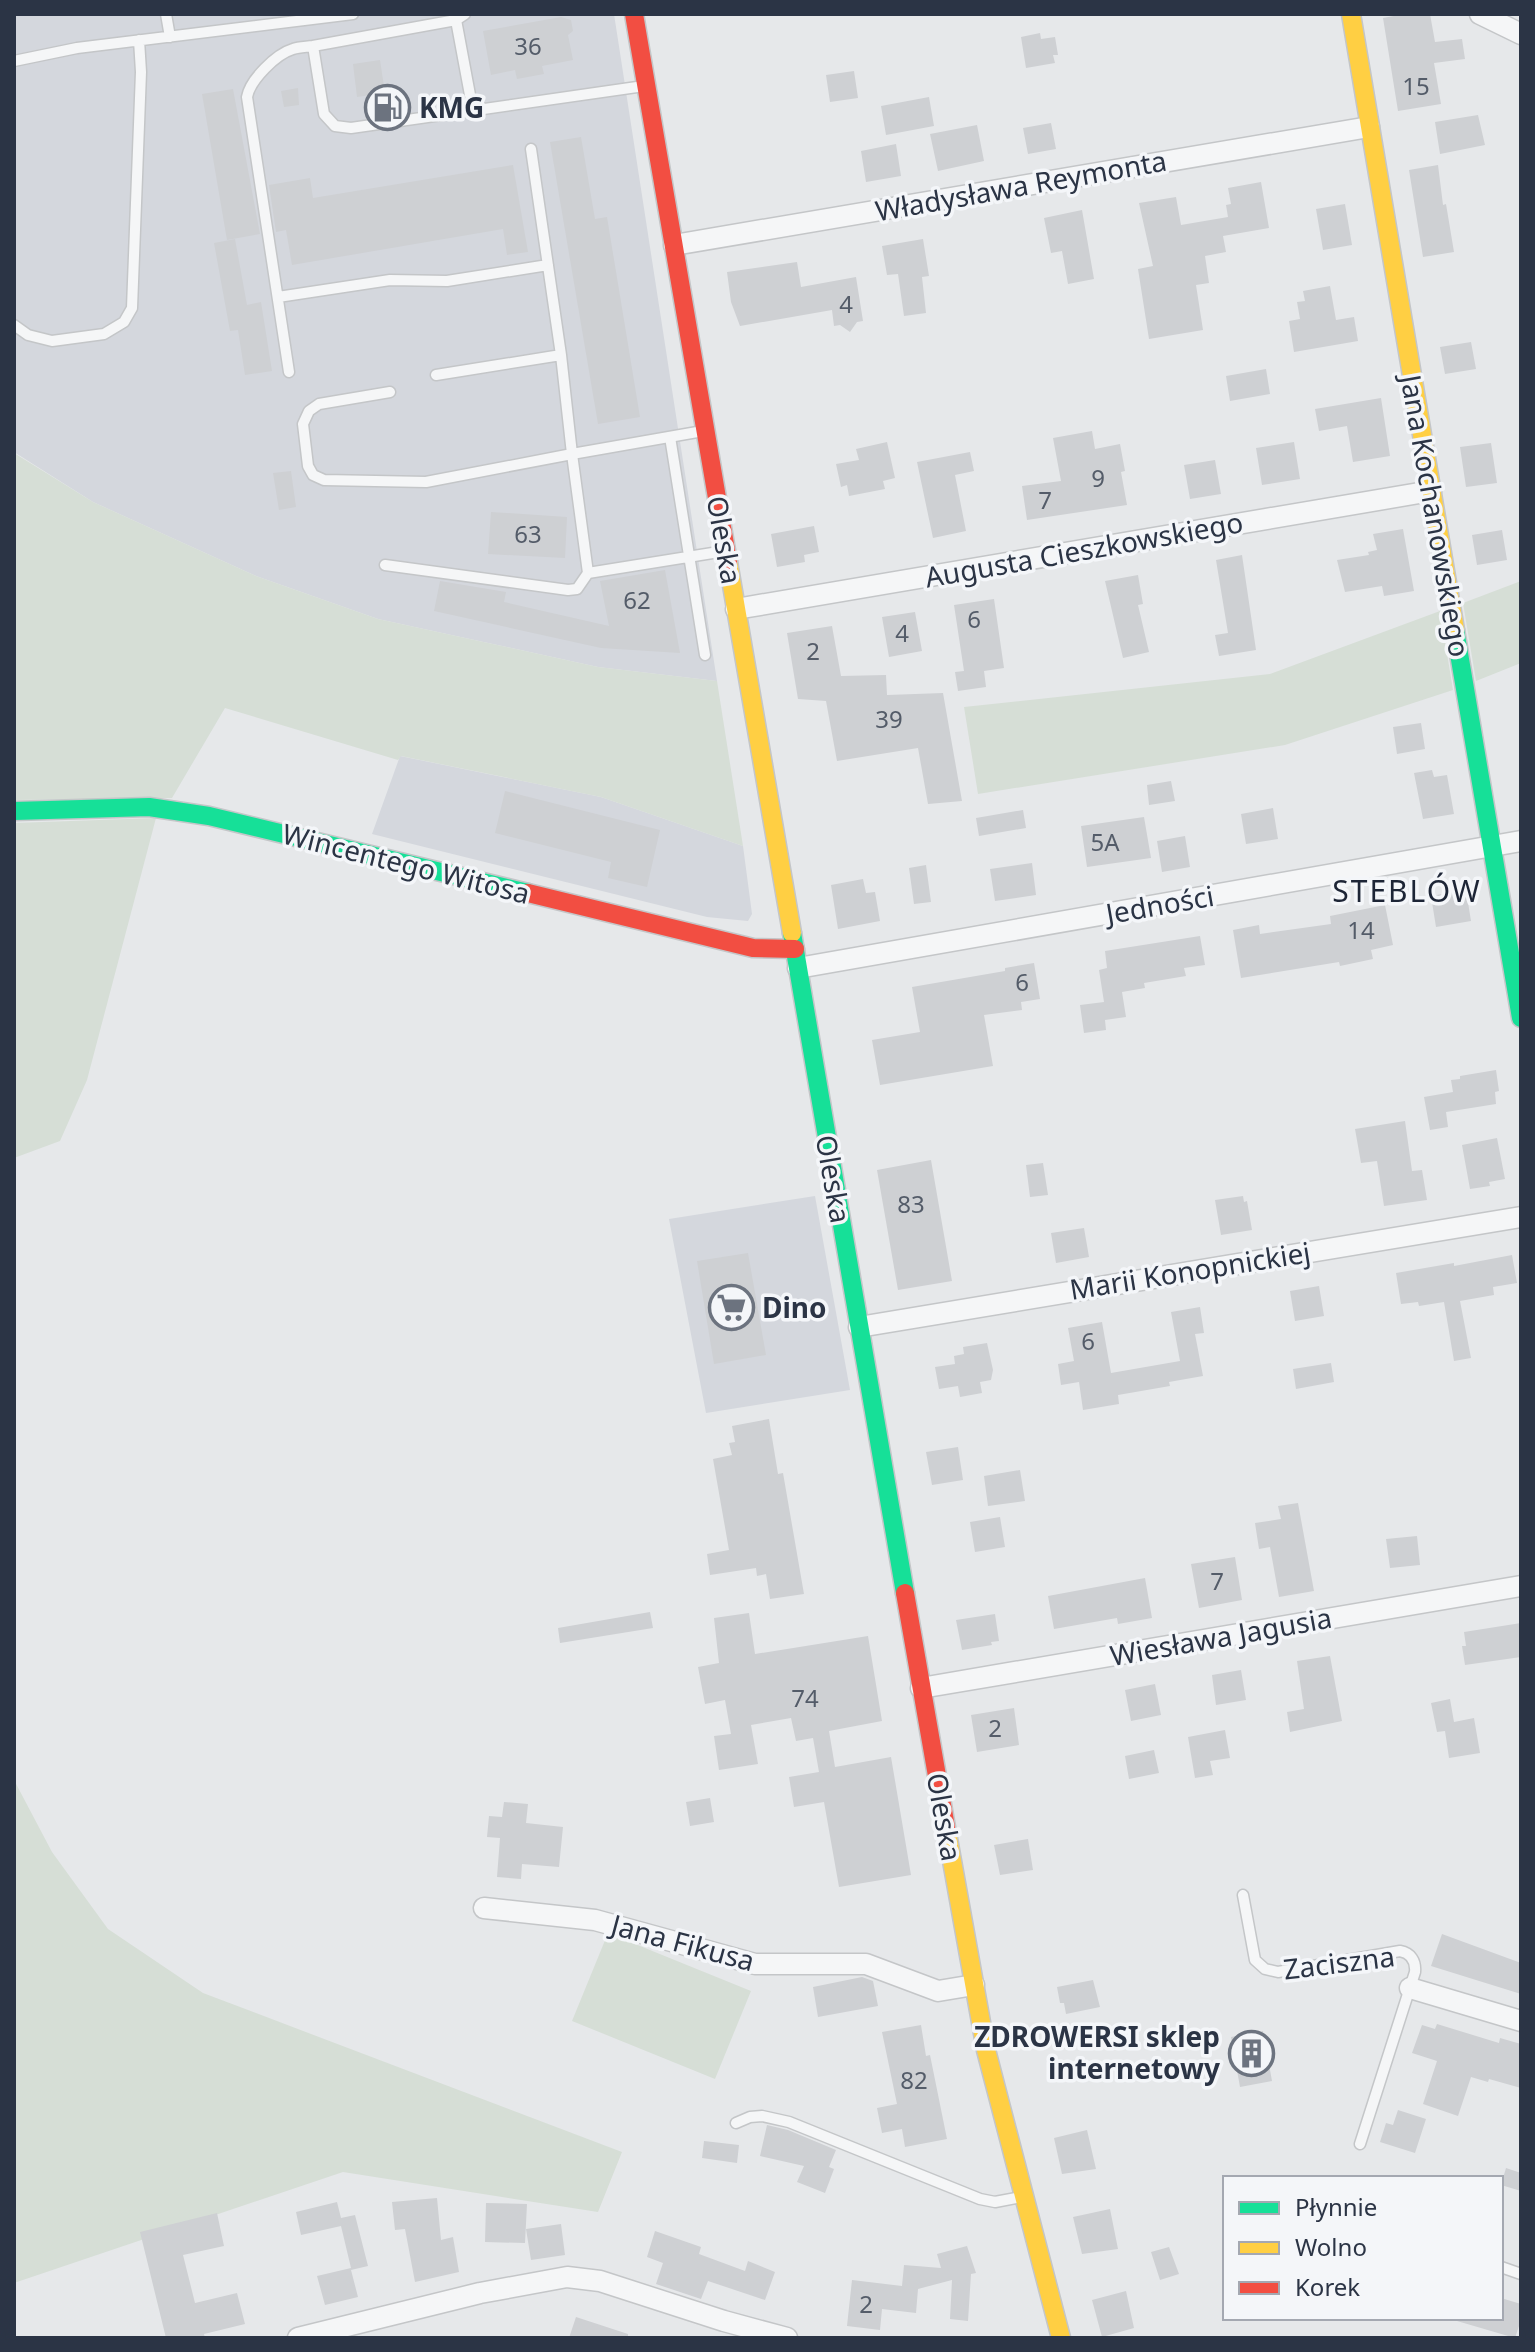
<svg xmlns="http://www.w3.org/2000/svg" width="1535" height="2352" font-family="'Noto Sans',sans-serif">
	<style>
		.built { fill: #d4d7dd }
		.green { fill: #d6ded6 }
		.building { fill: #ced0d3 }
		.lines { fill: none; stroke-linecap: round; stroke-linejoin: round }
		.lane-casing { stroke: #c4c6c8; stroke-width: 13 }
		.street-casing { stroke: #c4c6c8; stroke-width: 23 }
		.fast-casing { stroke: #c4c6c8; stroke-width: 21 }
		.slow-casing { stroke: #c4c6c8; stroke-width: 21 }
		.jam-casing { stroke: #c4c6c8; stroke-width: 21 }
		.lane { stroke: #f5f6f7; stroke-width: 10 }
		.street { stroke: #f5f6f7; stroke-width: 20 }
		.fast { stroke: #16e098; stroke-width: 18 }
		.slow { stroke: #ffcf43; stroke-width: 18 }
		.jam { stroke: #f24e42; stroke-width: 18 }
		.labels { text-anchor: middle; stroke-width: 7; stroke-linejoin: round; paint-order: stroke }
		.number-label { font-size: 24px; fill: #545c69 }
		.poi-label { font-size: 28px; font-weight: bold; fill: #2b3445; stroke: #f4f6f9; text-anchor: start }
		.street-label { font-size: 28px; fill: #2b3445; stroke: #f4f6f9 }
		.neighbourhood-label { font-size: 30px; letter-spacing: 2px; fill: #1d2536; stroke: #f4f6f9 }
	</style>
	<rect width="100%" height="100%" fill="#e6e8ea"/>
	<path class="built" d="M14,14H614L717,681L598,667L378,619L256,576L93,502L14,452Z
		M400,756L601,797L743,846L752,914L748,921L707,917L372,834Z
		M815,1196L850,1390L706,1413L669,1219Z"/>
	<path class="green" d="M14,453L93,502L256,576L378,619L598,667L717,681L743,846L601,797L401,756L398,760L225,708L172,798L14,800Z
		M1521,581V663L1476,681L1463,603Z
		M1440,611L1453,690L1285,745L978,794L964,707L1270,674Z
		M156,818L87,1080L60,1141L14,1158V823Z
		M14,1780L52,1852L108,1929L203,1993L622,2152L598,2212L343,2172L14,2283Z
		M608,1933L751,1991L715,2079L572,2021Z"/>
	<path class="building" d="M1404,14H1430L1435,42L1462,39L1465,59L1434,63L1441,104L1398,111L1383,18Z
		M561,17L571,20L573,31L568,35L573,60L542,66L544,74L517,79L515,70L491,75L483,31Z
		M1040,33L1041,39L1055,37L1058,55H1053L1055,63L1026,68L1021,37Z
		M380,60L385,93L357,97L353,64Z
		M854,71L858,98L830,102L826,75Z
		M298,88L299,105L284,107L281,91Z
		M233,89L260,234L227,240L202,94Z
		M929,97L934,126L886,135L881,106Z
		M1478,115L1485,145L1440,154L1435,122Z
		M1051,123L1056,149L1028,154L1023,128Z
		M977,125L984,161L938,171L930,134Z
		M581,137L595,219L607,217L640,417L598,424L550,142Z
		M896,144L901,176L866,182L861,151Z
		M513,165L528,252L507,255L503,229L292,265L286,230L276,232L269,185L310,178L313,198Z
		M1438,165L1443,205L1446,204L1454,252L1423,257L1409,170Z
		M1261,182L1269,228L1223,236L1226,252L1205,256L1209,283L1196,285L1203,330L1149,339L1138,269L1153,266L1139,203L1176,197L1181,225L1228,217L1226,205L1231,204L1228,188Z
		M1345,204L1352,245L1323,250L1316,209Z
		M1082,210L1094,279L1068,284L1062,251L1051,253L1044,218Z
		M235,239L247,305L261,302L272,371L245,375L238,330L230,331L214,243Z
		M923,239L929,276L922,277L926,313L904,316L898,274L887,275L882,246Z
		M797,262L801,287L856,277L863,321L857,322L850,332L840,325L834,326L832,310L740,326L731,302L727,272Z
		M1330,286L1336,320L1354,317L1358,341L1294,352L1289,321L1300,319L1297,302L1305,301L1303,291Z
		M1471,342L1476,369L1445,374L1440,347Z
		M1266,369L1270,394L1230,401L1226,376Z
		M1381,398L1390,456L1353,462L1347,426L1319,431L1315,409Z
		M1092,431L1095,449L1120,444L1125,471L1121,472L1127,505L1027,520L1022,486L1061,481L1053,438Z
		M887,442L895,478L883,481L885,489L849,496L847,485L841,487L836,464L859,460L856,449Z
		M1294,442L1300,479L1262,485L1256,448Z
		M1491,443L1497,483L1466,487L1460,447Z
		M970,452L974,471L955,475L966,531L933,538L917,462Z
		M1215,460L1221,494L1190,499L1184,465Z
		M291,471L296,507L279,510L273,473Z
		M491,512L567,517L565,558L488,554Z
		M814,526L819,552L804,555L805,562L777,567L771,534Z
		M1403,529L1414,591L1384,596L1382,586L1345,592L1337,560L1369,555L1368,552L1377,550L1373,534Z
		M1502,530L1507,560L1477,565L1472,535Z
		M1242,555L1256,650L1219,656L1215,635L1228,633L1216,560Z
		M665,570L680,653L601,648L434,611L440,581L506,592L504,602L609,626L600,581Z
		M1138,575L1143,604L1138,605L1149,652L1123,658L1105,581Z
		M994,599L1004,668L984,671L986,687L958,691L955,672L964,671L954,605Z
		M915,612L922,651L889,657L882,617Z
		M832,626L841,676L886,675L887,695L943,693L962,801L928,804L918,748L837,761L826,701L798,699L787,633Z
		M1421,723L1425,749L1397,754L1393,727Z
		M1432,770L1434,777L1447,775L1454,814L1423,819L1414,773Z
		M1171,781L1175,801L1149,805L1147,785Z
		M505,791L660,830L647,887L608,878L611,862L495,833Z
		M1273,808L1278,839L1246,844L1241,814Z
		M1023,810L1026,828L979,836L976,818Z
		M1144,817L1151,858L1087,867L1081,826Z
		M1185,836L1190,867L1162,872L1157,841Z
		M1032,863L1036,895L995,901L990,869Z
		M926,865L931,902L914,904L909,868Z
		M863,879L866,893L875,892L880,921L838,929L831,885Z
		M1466,890L1471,921L1436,927L1431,896Z
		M1385,905L1393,945L1371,950L1373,959L1340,966L1339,962L1241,978L1233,930L1259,925L1260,934L1331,924L1330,916Z
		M1200,936L1205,965L1184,968L1186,976L1144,983L1145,988L1122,992L1126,1017L1105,1020L1106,1030L1084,1033L1080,1005L1104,1002L1099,970L1107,968L1105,951Z
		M1034,963L1040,999L1021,1002L1022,1010L984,1015L993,1066L880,1085L872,1040L920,1032L912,987L1005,971V968Z
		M1496,1070L1499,1091L1495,1092L1496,1104L1446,1112L1448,1127L1430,1130L1424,1097L1453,1092L1451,1080L1460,1079V1076Z
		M1405,1121L1412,1171L1422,1170L1427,1200L1384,1206L1377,1161L1361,1163L1355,1129Z
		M1497,1138L1505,1179L1489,1182L1490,1186L1470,1189L1462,1145Z
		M931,1160L952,1281L898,1290L877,1170Z
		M1043,1163L1048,1195L1030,1197L1026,1165Z
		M1243,1196L1244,1202L1247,1201L1252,1230L1221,1235L1215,1200Z
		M1084,1228L1089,1257L1056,1263L1051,1233Z
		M748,1253L766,1355L714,1364L697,1261Z
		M1512,1255L1517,1283L1493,1287L1494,1295L1460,1301L1471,1358L1454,1361L1444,1302L1419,1306L1418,1302L1401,1304L1396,1273L1454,1263V1266Z
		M1319,1286L1324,1316L1295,1321L1290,1291Z
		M1200,1307L1204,1333L1195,1334L1203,1376L1169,1382L1170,1386L1118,1395L1119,1404L1083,1410L1079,1382L1061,1385L1058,1364L1074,1361L1068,1328L1102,1322L1111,1373L1180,1361L1171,1312Z
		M987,1343L993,1370L991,1380L980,1382L982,1393L960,1397L958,1386L939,1389L935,1367L955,1364L954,1356L964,1354L963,1347Z
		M1331,1363L1334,1382L1296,1389L1293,1369Z
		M769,1419L778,1474L783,1473L804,1594L770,1599L766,1574L757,1576L756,1568L710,1575L707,1554L729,1550L713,1459L732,1455L729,1443L735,1442L732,1426Z
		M958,1447L963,1480L932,1485L926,1452Z
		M1020,1470L1025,1501L988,1506L984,1476Z
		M1298,1503L1314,1591L1279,1597L1270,1547L1259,1549L1255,1523L1281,1519L1278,1506Z
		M1000,1517L1005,1547L975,1552L970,1522Z
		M1417,1536L1420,1565L1390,1568L1386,1539Z
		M1235,1557L1242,1600L1199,1608L1191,1564Z
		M1145,1578L1152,1618L1118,1624L1117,1618L1054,1629L1048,1596Z
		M650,1612L653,1628L560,1643L558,1628Z
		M749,1613L755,1654L868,1636L882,1721L829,1731L835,1767L891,1757L911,1875L839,1887L824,1802L794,1807L789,1777L819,1772L813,1738L796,1741L791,1718L751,1725L758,1764L719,1770L714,1736L731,1734L725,1700L705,1704L698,1667L719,1663L714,1618Z
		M995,1614L999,1641L991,1642L992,1645L962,1650L956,1620Z
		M1521,1623V1657L1465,1665L1462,1646H1466L1464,1632Z
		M1330,1656L1342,1721L1290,1732L1287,1712L1304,1709L1297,1661Z
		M1241,1670L1246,1700L1216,1705L1212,1675Z
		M1155,1684L1161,1715L1131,1721L1125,1690Z
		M1450,1699L1454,1722L1474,1718L1480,1753L1449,1758L1445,1731L1437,1732L1431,1703Z
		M1014,1708L1019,1745L977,1752L971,1715Z
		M1225,1730L1230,1758L1210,1761L1213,1775L1195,1778L1188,1737Z
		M1154,1750L1159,1773L1129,1779L1125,1756Z
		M710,1798L714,1822L690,1826L686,1802Z
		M504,1802L528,1804L526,1823L563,1827L559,1867L522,1864L521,1879L497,1877L500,1838L487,1837L489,1816L502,1817Z
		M1028,1839L1033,1870L1000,1875L994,1845Z
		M1442,1934L1521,1963V1994L1431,1966Z
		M862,1977L873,1981L878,2006L818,2017L813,1987Z
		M1093,1980L1100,2007L1066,2014L1064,2003H1060L1057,1987Z
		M1437,2024L1499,2043L1500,2038L1521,2044V2088L1489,2079L1488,2082L1471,2077L1458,2116L1423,2104L1437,2061L1412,2053L1422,2025L1435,2029Z
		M921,2025L926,2056L930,2055L947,2139L905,2147L902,2129L882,2133L877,2108L897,2104L882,2032Z
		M1263,2031L1272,2081L1240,2087L1231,2037Z
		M1398,2110L1426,2119L1415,2153L1380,2142L1386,2123L1393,2125Z
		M767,2125L788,2130L836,2150L829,2167L834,2169L825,2193L797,2182L804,2166L760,2156Z
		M1087,2130L1096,2169L1062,2174L1054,2138Z
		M704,2141L739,2145L737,2163L702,2158Z
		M1506,2168L1521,2173V2191L1501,2185Z
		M437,2198L441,2240L453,2237L459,2272L415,2282L405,2229L395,2230L392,2202Z
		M337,2202L341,2218L355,2215L368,2266L351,2270L358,2297L325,2305L317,2276L351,2268L341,2226L301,2235L296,2212Z
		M486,2203L527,2204L525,2243L485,2242Z
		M1110,2209L1118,2249L1082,2254L1073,2217Z
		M217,2213L224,2246L183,2255L195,2303L237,2293L245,2324L204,2334L205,2338H166L140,2232Z
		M561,2224L565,2255L531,2260L526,2229Z
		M655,2231L701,2247L699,2254L745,2271L748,2261L775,2272L765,2300L708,2281L701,2299L656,2284L663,2263L647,2257Z
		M967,2246L976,2273L971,2274L968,2321L950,2319L952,2280L918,2289L916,2313L882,2309L880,2330L847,2326L852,2280L902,2286L904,2265L941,2268L937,2254Z
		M1169,2247L1179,2274L1160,2280L1151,2252Z
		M1126,2291L1134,2328L1102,2337L1092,2300Z
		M1501,2298L1521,2304V2320L1515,2338L1457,2321L1458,2318H1501Z
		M576,2317L628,2334V2338H569Z"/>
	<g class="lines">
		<defs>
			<path id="lane" d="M166,14L170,37
				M465,14L456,20L313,46L324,114L335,126L351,128L644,86
				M456,20L473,111
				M14,61L77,48L353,14
				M531,149L561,355L572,454L703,431
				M278,297L390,280L447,281L548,265
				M14,325L28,335L52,341L104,334L124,322L132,308L141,72L139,40
				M289,372L247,97C250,80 276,54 293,49C299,47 307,47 313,46
				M436,375L561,355
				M670,437L705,655
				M385,565L568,590L577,589L588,573L572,454L426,482L324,480L313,475L308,466L303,424L309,411L319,404L390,392
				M588,573L725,551
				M1243,1895L1255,1960L1265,1969L1278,1972L1400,1951C1411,1953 1416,1961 1415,1972L1360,2144
				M736,2123L750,2117L762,2116L789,2122L980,2199L995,2202L1021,2197
				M1501,2267L1521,2274"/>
			<path id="street" d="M1480,14L1521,34
				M674,245L1369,127
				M736,609L1431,491
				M798,968L1521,841
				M859,1327L1521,1217
				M921,1688L1521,1586
				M484,1908L595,1920L755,1964H866L938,1991L974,1985
				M1410,1988L1521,2021
				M298,2338L480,2293L567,2277L600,2281L724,2321L787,2338"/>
			<path id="fast" d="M1455,630L1521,1018
				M14,811L149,807L209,816L528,893
				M792,933L905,1593"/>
			<path id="slow" d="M1351,14L1455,630
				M728,562L792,933
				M947,1833L986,2050L1061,2338"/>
			<path id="jam" d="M634,14L728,562
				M528,893L753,948L795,949
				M905,1593L947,1833"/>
		</defs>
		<use href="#lane" class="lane-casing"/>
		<use href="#street" class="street-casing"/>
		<use href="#fast" class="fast-casing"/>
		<use href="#slow" class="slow-casing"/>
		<use href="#jam" class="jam-casing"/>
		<use href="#lane" class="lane"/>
		<use href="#street" class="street"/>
		<use href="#fast" class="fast"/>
		<use href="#slow" class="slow"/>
		<use href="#jam" class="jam"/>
	</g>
	<defs>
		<symbol id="fuel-ring" viewBox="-11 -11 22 22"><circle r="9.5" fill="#f4f6f9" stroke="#6c737f" stroke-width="1.5"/><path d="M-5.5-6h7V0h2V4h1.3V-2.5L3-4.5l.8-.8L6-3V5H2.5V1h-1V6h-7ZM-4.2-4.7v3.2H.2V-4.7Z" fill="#6c737f"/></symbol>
		<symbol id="supermarket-ring" viewBox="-11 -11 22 22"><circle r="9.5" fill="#f4f6f9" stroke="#6c737f" stroke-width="1.5"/><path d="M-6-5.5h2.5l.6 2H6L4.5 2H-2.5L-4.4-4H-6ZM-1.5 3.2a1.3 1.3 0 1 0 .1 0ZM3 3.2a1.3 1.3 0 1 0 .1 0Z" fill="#6c737f"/></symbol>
		<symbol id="building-ring" viewBox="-11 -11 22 22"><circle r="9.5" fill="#f4f6f9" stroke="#6c737f" stroke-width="1.5"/><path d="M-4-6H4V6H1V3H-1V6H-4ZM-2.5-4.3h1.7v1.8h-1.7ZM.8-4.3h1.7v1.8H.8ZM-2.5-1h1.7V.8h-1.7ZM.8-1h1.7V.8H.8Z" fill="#6c737f"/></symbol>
	</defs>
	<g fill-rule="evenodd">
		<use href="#fuel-ring" x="362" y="82" width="51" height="51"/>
		<use href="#supermarket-ring" x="706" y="1282" width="51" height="51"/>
		<use href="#building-ring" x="1226" y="2028" width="51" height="51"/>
	</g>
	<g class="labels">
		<g class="number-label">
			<text x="528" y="55">36</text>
			<text x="1416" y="95">15</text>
			<text x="846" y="313">4</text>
			<text x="1098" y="487">9</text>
			<text x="1045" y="509">7</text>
			<text x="528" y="543">63</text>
			<text x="637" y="609">62</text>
			<text x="974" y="628">6</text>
			<text x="902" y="642">4</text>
			<text x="813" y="660">2</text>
			<text x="889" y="728">39</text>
			<text x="1105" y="851">5A</text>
			<text x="1361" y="939">14</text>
			<text x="1022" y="991">6</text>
			<text x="911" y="1213">83</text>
			<text x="1088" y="1350">6</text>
			<text x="1217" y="1590">7</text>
			<text x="805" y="1707">74</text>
			<text x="995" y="1737">2</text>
			<text x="914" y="2089">82</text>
			<text x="866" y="2313">2</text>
		</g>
		<g class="poi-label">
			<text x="419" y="118">KMG</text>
			<text x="762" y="1318">Dino</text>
			<text x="1220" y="2047" text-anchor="end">ZDROWERSI sklep<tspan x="1220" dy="32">internetowy</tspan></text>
		</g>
		<g class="street-label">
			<text transform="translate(1021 186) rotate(-10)" y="10">Władysława Reymonta</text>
			<text transform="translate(1435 516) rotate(80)" y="10">Jana Kochanowskiego</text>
			<text transform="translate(724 540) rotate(80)" y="10">Oleska</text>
			<text transform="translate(1084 550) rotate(-10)" y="10">Augusta Cieszkowskiego</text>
			<text transform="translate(406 864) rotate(14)" y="10">Wincentego Witosa</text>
			<text transform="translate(1160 905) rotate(-10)" y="10">Jedności</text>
			<text transform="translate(833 1179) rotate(80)" y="10">Oleska</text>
			<text transform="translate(1190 1271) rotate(-9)" y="10">Marii Konopnickiej</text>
			<text transform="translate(1221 1637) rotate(-10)" y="10">Wiesława Jagusia</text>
			<text transform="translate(944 1817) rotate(80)" y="10">Oleska</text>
			<text transform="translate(683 1943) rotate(15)" y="10">Jana Fikusa</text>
			<text transform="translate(1339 1963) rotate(-7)" y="10">Zaciszna</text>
		</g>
		<g class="neighbourhood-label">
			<text x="1407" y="902">STEBLÓW</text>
		</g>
	</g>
	<rect width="1535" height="2352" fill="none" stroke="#2b3445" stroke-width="32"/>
	<rect x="1223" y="2176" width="280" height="144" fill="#f4f6f9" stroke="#a4a8b1" stroke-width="2"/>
	<rect x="1239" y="2202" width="40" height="12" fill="#16e098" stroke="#a4a8b1" stroke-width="2"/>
	<text x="1295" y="2216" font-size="24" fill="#2b3445">Płynnie</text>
	<rect x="1239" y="2242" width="40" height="12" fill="#ffcf43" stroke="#a4a8b1" stroke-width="2"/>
	<text x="1295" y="2256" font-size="24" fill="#2b3445">Wolno</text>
	<rect x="1239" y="2282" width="40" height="12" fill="#f24e42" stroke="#a4a8b1" stroke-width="2"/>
	<text x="1295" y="2296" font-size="24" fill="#2b3445">Korek</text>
</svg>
